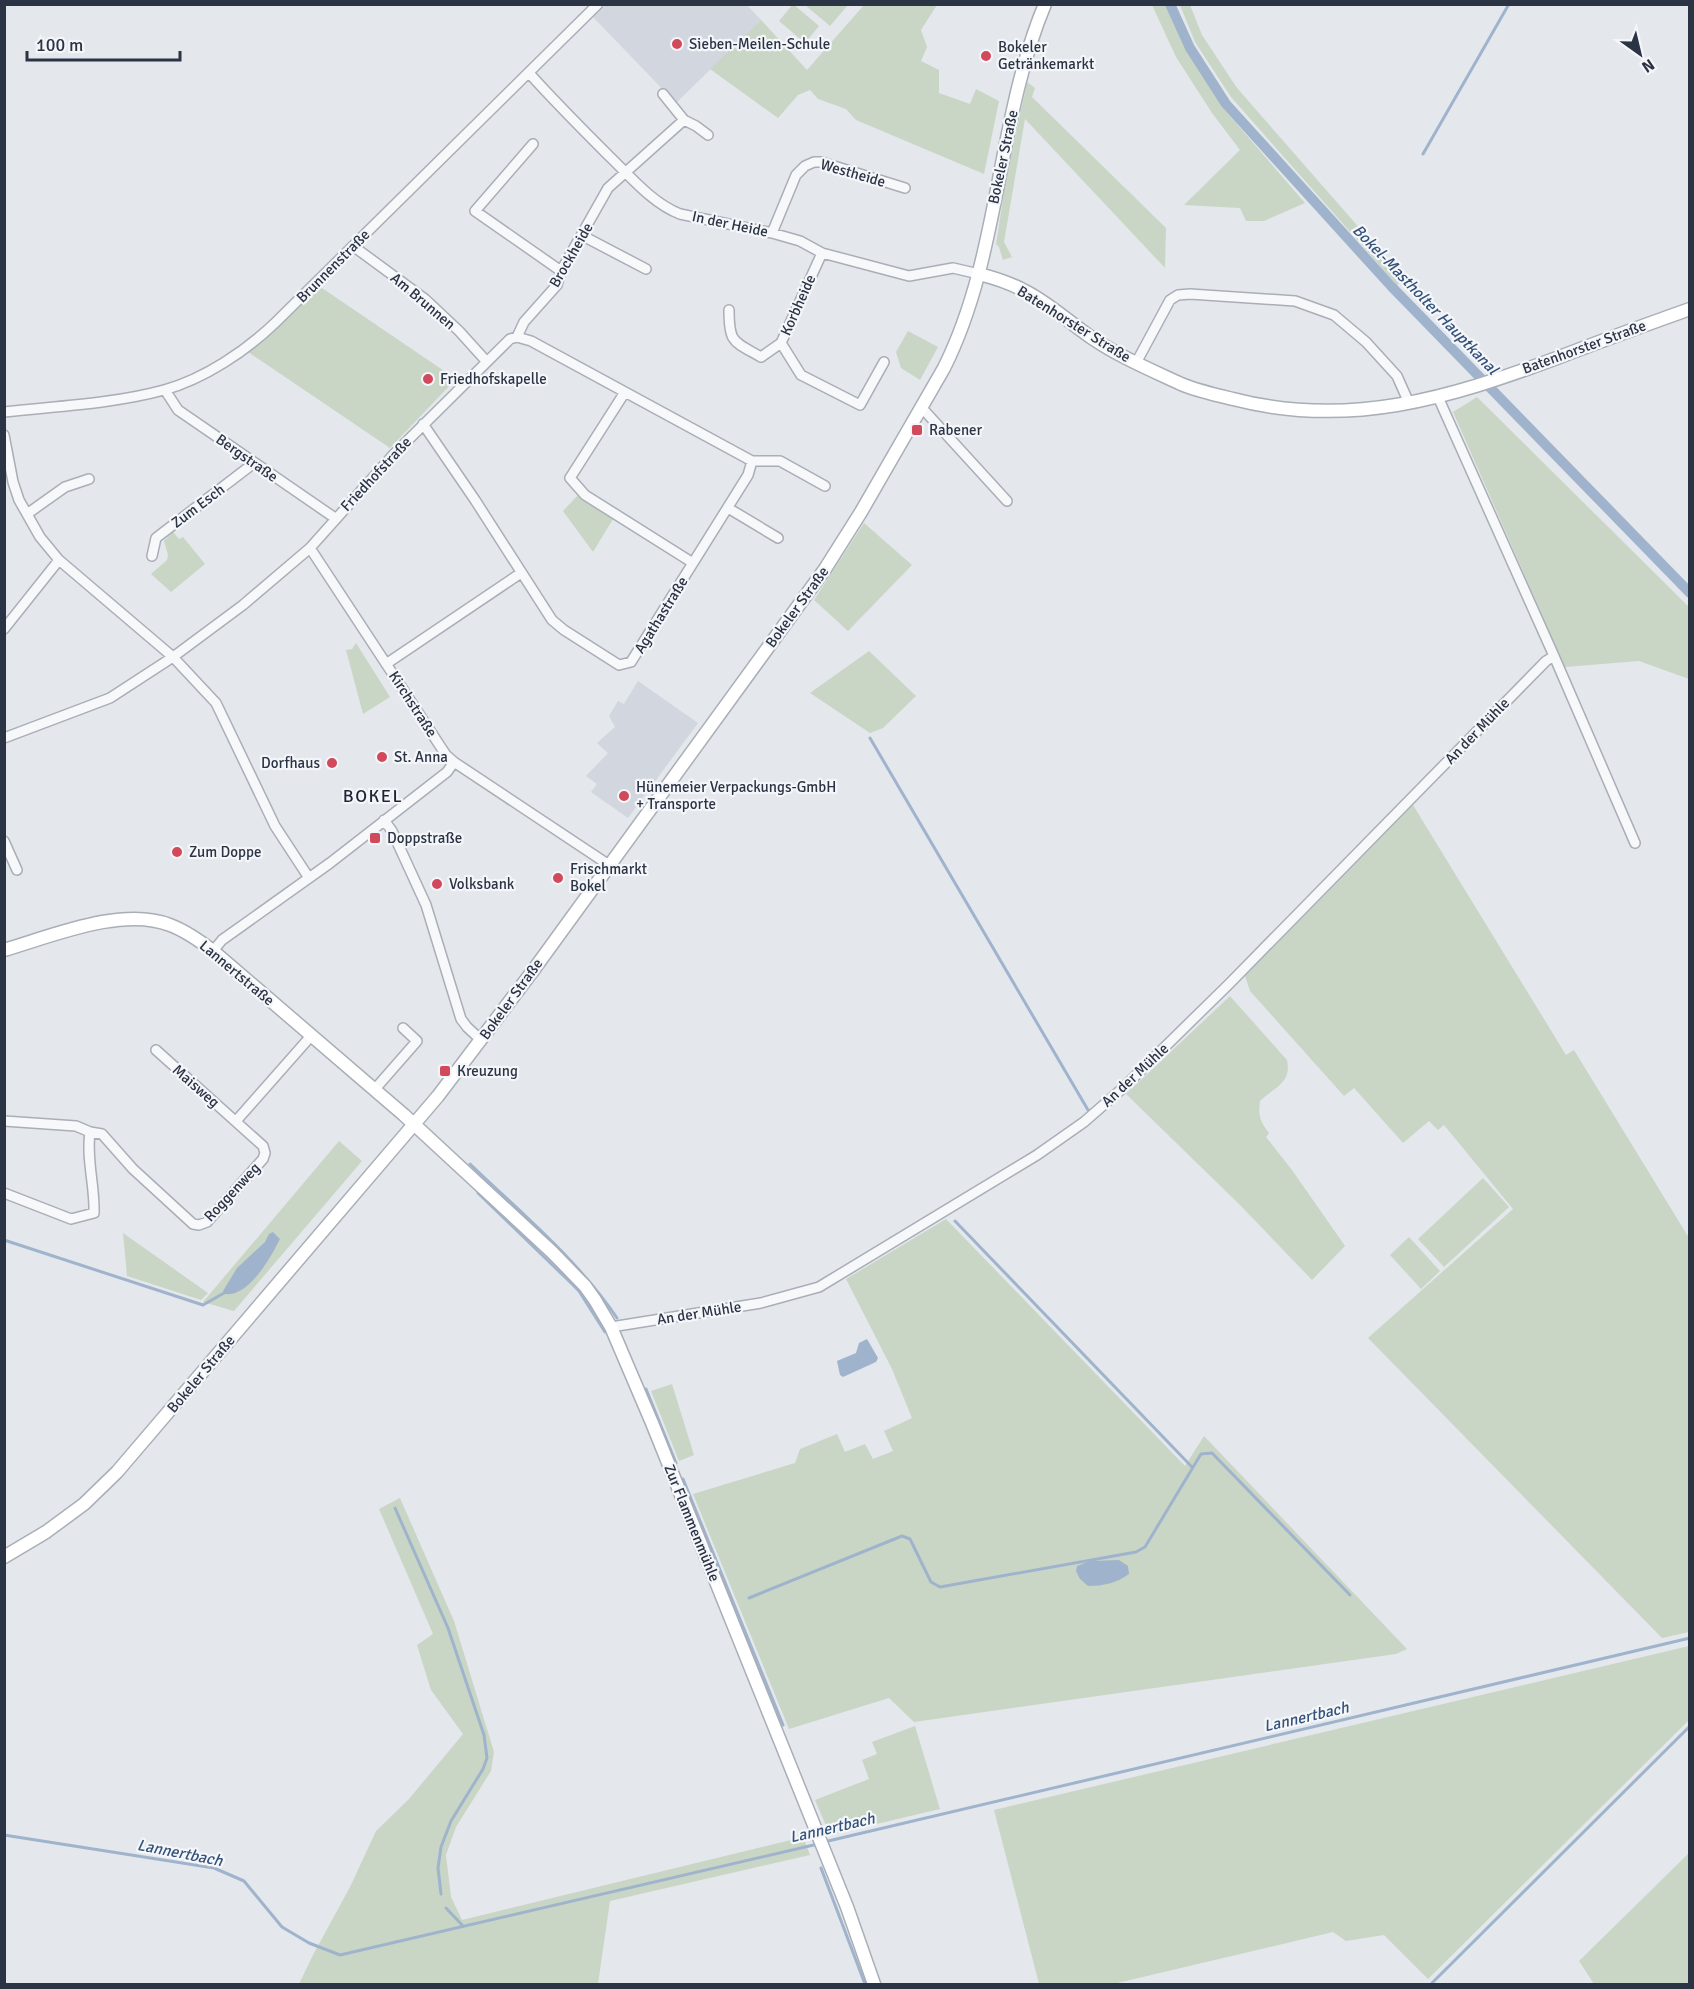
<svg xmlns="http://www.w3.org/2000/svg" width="1694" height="1989" font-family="Signika,sans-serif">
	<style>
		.built { fill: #d2d6de }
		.green { fill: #c9d6c5 }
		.water { fill: #9fb4cc }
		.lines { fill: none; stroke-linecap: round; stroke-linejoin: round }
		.stream { stroke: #9fb4cc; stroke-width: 3 }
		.canal { stroke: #9fb4cc; stroke-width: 10 }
		.street-casing { stroke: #a9aeb7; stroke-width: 12 }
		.secondary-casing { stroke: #a9aeb7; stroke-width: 15 }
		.street { stroke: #f7f8fa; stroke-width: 9 }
		.secondary { stroke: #fff; stroke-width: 12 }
		.poi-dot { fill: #d1495b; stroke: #f4f6f9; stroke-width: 2 }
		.labels { text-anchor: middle; stroke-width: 4.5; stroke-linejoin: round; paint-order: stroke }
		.poi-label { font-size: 15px; fill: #2b3445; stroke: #f4f6f9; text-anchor: start }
		.street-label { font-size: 15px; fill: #2b3445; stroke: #f4f6f9 }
		.water-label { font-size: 16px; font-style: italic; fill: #34527a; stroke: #f4f6f9 }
		.quarter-label { font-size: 18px; letter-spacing: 1.5px; fill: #1d2536; stroke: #f4f6f9 }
	</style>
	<rect width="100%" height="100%" fill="#e4e7ec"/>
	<path class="built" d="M746,4L761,20L676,103L593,17L606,5Z
		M638,681L698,723L628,818L591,792L597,784L586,776L608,753L597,743L615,727L609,716L618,701L624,704Z"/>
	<path class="green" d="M793,4L819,26L805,43L779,21Z
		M805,5H848L830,26Z
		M864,5H937L921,30L927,47L921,61L939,70V93L970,104L976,89L999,101L984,174L856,120L846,109L818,99L810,90L798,95L778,118L710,69L761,20L807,70Z
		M1152,5H1166L1187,51L1224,109L1305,203L1264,221H1246L1240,208L1184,205L1240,150L1212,113L1176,57Z
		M1180,5H1190L1202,35L1237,88L1404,279L1397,285L1231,97L1195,42Z
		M1027,82L1035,88L1032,97L1166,228L1165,268L1025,119L1004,242L1012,257L1003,260L999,247L996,244L1005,186Z
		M319,286L456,379L390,448L248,352L273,331Z
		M908,331L938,347L920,380L901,368L896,352Z
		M1477,397L1689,607V679L1639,661L1565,667L1453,412Z
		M577,496L613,519L593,552L563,511Z
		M864,523L912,565L848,631L814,600Z
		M173,532L179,539L183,537L205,564L171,592L151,574L167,560L168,555L164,541Z
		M356,643L390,697L363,714L346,650L352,649Z
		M869,651L916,696L883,728L870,733L810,693Z
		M1413,805L1566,1055L1574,1050L1689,1238V1632L1662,1638L1368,1338L1513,1209L1444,1125L1438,1130L1429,1121L1403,1143L1354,1088L1344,1096L1250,991L1245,976Z
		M1230,996L1287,1060C1292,1083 1275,1087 1260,1101C1258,1116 1260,1121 1269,1133L1266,1137L1292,1170L1345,1246L1312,1280L1241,1206L1126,1094Z
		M339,1141L362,1161L234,1311L203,1302Z
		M1483,1178L1509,1207L1444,1267L1418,1239Z
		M946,1219L1185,1466L1204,1436L1407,1649L1396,1654L914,1722L889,1698L789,1729L693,1494L795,1463L800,1449L837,1434L845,1452L865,1444L873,1459L893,1451L884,1431L912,1418L892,1369L846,1279Z
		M123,1233L208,1293L201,1300L127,1276Z
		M1409,1237L1440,1271L1421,1289L1390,1255Z
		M672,1384L694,1455L679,1461L651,1391Z
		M400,1498L454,1621L494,1752L491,1771L456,1827L446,1855L451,1897L462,1920L803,1837L810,1855L610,1901L598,1984H299L313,1955L350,1887L376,1831L409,1799L463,1734L431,1690L417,1645L433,1634L379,1509Z
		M1689,1646V1720L1428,1979L1384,1935L1346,1941L1333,1932L1113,1984H1039L994,1810Z
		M915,1726L940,1809L830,1835L815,1800L869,1779L862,1760L877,1754L872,1742Z
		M1689,1853V1984H1594L1579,1961Z"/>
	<path class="water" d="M273,1232L280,1239C271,1257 249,1297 225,1294L223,1291L237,1268L265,1242L269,1234Z
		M867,1339L878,1358L876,1362L843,1377L840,1375L837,1361L856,1353L859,1343Z
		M1119,1560L1128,1566L1129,1574C1117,1583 1103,1586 1088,1586L1080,1579L1076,1571L1077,1566L1090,1561Z"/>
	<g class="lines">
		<path class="stream" d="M1423,154L1509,4
			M870,738L1088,1110
			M470,1164C521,1213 577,1259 617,1318
			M478,1193L569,1281L579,1291L605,1332
			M955,1221L1192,1467
			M4,1240L203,1305L224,1293
			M646,1389L676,1463
			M683,1479L783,1725
			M395,1508L448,1628L484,1735L487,1758L483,1769L451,1821L441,1847L438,1868L441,1894
			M749,1598L902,1536L910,1539L931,1582L940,1587L1136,1552L1145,1547L1201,1454L1212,1453L1350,1595
			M4,1835L214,1868L244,1881L282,1927L309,1943L340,1955L818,1844
			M824,1842L1690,1638
			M821,1868L865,1984
			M446,1908L463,1926
			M1431,1984L1690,1726"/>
		<path class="canal" d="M1170,4L1190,48L1226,104L1391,286L1690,593"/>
		<defs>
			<path id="street" d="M529,73C555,102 582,129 609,156C631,177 652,203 680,214L772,233L800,241L822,253L909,276L953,268L979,274
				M684,120L696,126L708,135
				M533,144L475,211L561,271
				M772,233L796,175L805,166L814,162H821L905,188
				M583,236L646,269
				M353,246L425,299L459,331L487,362
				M729,310C729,343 733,341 761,357L781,343L822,253
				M517,337L524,322L557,285L561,271L608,188L684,120L663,94
				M781,343L801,375L860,405L884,362
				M1136,363L1170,300L1178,295L1190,294L1295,301L1334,315L1366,342L1397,376L1409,403
				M165,390L178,410L335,518
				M625,392L570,478L585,495L693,563
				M1438,397L1554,656L1635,843
				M922,408L1007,501
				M4,412C57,406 112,404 164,390C204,379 246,351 276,322L598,4
				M4,435L13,482L19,500L40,537L59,560L173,657L216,703L275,826L309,878
				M752,461H780L825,486
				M728,508L778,538
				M27,514L65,487L89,479
				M310,548L446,755L454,762L609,865
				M152,556L156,538L254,463
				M4,629L59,560
				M386,664L521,573
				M4,738L110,698L173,657L243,605L310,548L394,454L510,339L517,337L531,341L752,461L748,475L631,662L619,665L564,630L552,620L475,500L423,424
				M384,820L392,831L426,905L461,1019L467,1027L481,1040
				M4,841L17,870
				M213,951L222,940L330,863L447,772L454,762
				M375,1089L417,1041L403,1028
				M4,1121L76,1126L90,1132L102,1134L133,1169L193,1224L199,1225L207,1222L263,1159L265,1153L263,1146L156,1050
				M236,1121L311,1036
				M4,1193L71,1219L94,1213C95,1186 86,1159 90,1132
				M611,1327L761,1303L819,1287L1037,1155L1084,1122L1123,1088L1229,984L1546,661L1554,656"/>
			<path id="secondary" d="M979,274C995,278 1010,283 1025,291C1049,303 1070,323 1092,338C1120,357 1151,370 1181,384C1198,391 1216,395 1233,399C1349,429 1449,398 1557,358C1601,341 1645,325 1690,309
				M4,950C52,936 123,906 170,925C186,931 200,941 213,951L404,1115L552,1252L585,1286L595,1300L611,1327L652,1423L847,1907L874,1984
				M4,1557L46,1532L84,1504L117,1472L438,1096L532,972L825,569L861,512L944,368C1001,254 996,121 1045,4"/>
		</defs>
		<use href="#street" class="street-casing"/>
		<use href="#secondary" class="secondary-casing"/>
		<use href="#street" class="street"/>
		<use href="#secondary" class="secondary"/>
	</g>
	<g class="poi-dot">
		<circle cx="677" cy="44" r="6"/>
		<circle cx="986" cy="56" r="6"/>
		<circle cx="428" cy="379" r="6"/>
		<rect x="911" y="424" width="12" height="12" rx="3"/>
		<circle cx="382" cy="757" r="6"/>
		<circle cx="332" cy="763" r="6"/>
		<circle cx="624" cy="796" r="6"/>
		<rect x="369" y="832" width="12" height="12" rx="3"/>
		<circle cx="177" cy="852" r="6"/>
		<circle cx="558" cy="878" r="6"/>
		<circle cx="437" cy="884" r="6"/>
		<rect x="439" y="1065" width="12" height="12" rx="3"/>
	</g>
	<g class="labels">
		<g class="poi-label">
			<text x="689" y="49">Sieben-Meilen-Schule</text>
			<text x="998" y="52">Bokeler<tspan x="998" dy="17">Getränkemarkt</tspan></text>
			<text x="440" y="384">Friedhofskapelle</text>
			<text x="929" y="435">Rabener</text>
			<text x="394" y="762">St. Anna</text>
			<text x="320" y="768" text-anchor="end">Dorfhaus</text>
			<text x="636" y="792">Hünemeier Verpackungs-GmbH<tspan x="636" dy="17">+ Transporte</tspan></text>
			<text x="387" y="843">Doppstraße</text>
			<text x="189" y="857">Zum Doppe</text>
			<text x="570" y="874">Frischmarkt<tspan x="570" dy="17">Bokel</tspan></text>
			<text x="449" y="889">Volksbank</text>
			<text x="457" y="1076">Kreuzung</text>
		</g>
		<g class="street-label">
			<text transform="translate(1003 157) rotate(-78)" y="5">Bokeler Straße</text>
			<text transform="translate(853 173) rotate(16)" y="5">Westheide</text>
			<text transform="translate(730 224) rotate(12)" y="5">In der Heide</text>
			<text transform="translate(571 255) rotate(-60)" y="5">Brockheide</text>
			<text transform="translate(333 266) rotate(-45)" y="5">Brunnenstraße</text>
			<text transform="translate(423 301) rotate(40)" y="5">Am Brunnen</text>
			<text transform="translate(798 305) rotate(-66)" y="5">Korbheide</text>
			<text transform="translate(1074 324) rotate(32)" y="5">Batenhorster Straße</text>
			<text transform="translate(1584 347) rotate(-20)" y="5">Batenhorster Straße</text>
			<text transform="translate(247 458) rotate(35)" y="5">Bergstraße</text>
			<text transform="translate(376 474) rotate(-47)" y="5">Friedhofstraße</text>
			<text transform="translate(198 506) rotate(-37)" y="5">Zum Esch</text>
			<text transform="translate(797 607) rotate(-54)" y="5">Bokeler Straße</text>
			<text transform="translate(661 615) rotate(-58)" y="5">Agathastraße</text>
			<text transform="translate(413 704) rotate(57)" y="5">Kirchstraße</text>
			<text transform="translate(1477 731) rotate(-46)" y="5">An der Mühle</text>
			<text transform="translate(237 973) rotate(40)" y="5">Lannertstraße</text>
			<text transform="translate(511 999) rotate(-54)" y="5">Bokeler Straße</text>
			<text transform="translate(1135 1075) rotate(-43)" y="5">An der Mühle</text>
			<text transform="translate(196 1086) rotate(41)" y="5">Maisweg</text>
			<text transform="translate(232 1192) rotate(-47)" y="5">Roggenweg</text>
			<text transform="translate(699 1313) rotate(-9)" y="5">An der Mühle</text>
			<text transform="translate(201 1374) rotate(-50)" y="5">Bokeler Straße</text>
			<text transform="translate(692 1523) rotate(68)" y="5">Zur Flammenmühle</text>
		</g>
		<g class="water-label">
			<text transform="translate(1426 299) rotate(46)" y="6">Bokel-Mastholter Hauptkanal</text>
			<text transform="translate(1306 1716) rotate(-13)" y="6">Lannertbach</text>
			<text transform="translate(832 1827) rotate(-13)" y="6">Lannertbach</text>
			<text transform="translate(180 1852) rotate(11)" y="6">Lannertbach</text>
		</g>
		<g class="quarter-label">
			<text x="373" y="802">BOKEL</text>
		</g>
	</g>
	<rect width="1694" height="1989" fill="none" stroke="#2b3445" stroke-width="12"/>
	<g transform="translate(1640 54) rotate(146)" stroke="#f4f6f9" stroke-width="4.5" paint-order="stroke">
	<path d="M0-4.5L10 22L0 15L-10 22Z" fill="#2b3445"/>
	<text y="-9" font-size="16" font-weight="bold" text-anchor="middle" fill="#2b3445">N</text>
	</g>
	<path d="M27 51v9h153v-9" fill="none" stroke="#2b3445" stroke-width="3"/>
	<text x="36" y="51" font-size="18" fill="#2b3445" stroke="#f4f6f9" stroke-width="4.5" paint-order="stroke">100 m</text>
</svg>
